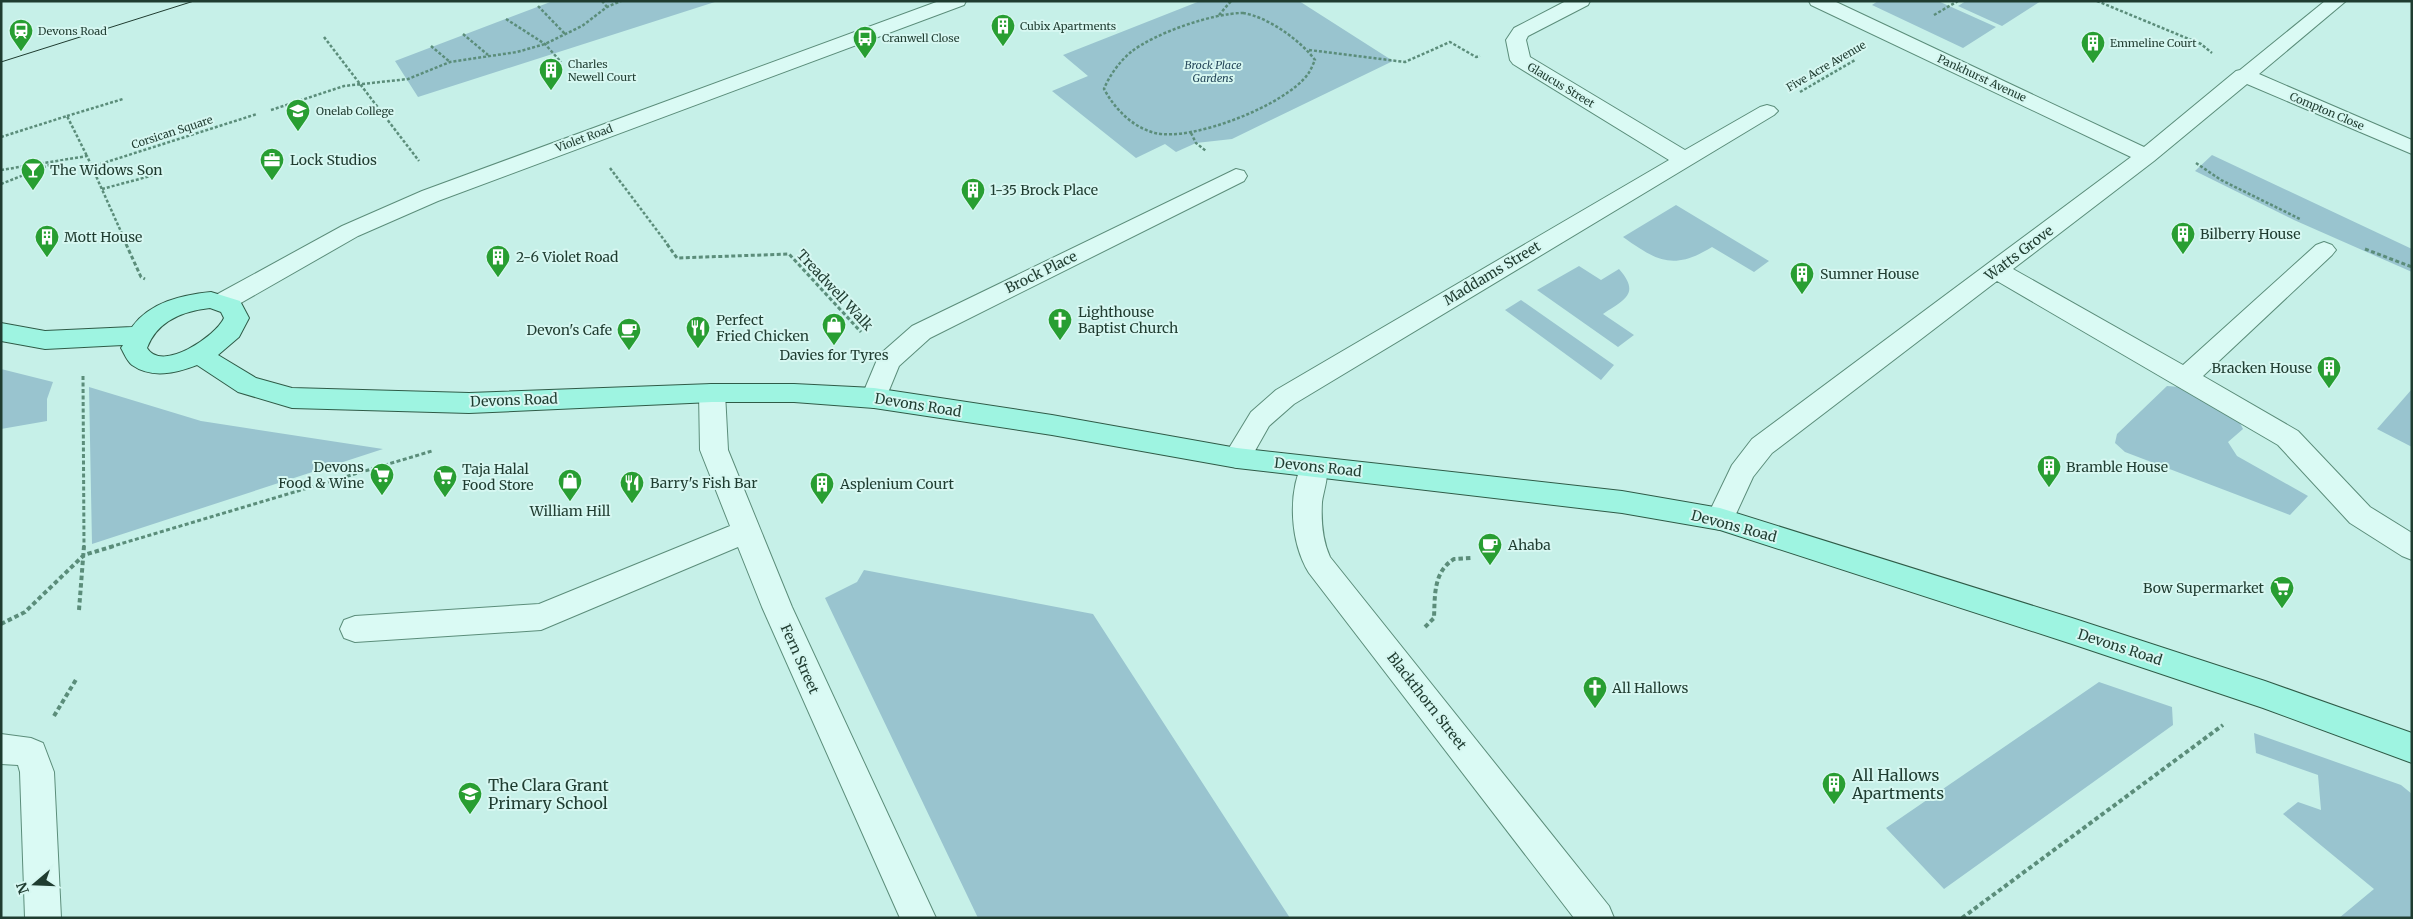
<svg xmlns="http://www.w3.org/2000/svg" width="2413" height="919" font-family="Merriweather,serif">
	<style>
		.green { fill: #99c4cf }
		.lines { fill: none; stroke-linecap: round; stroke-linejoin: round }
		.minor-casing { stroke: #5b8d7a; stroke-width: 2 }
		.major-casing { stroke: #2f5b47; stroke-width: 2 }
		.path-far2 { stroke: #5b8d7a; stroke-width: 2.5; stroke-dasharray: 3 2; stroke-linecap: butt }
		.path-far1 { stroke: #5b8d7a; stroke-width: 3; stroke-dasharray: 4 2.5; stroke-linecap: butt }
		.path { stroke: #5b8d7a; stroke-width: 4; stroke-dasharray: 4.5 3; stroke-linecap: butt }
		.minor { fill: #dafaf4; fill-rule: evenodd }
		.major { fill: #9ef4e1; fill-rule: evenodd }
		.tram { stroke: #1f3c30; stroke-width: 1 }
		.labels { text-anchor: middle; stroke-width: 4; stroke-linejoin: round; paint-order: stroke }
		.far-poi-label { font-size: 11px; fill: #1f3c30; stroke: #d6f7f1; text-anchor: start }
		.far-park-label { font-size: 11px; font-style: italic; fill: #25475a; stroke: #d6f7f1 }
		.far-street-label { font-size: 11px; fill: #1f3c30; stroke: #d6f7f1 }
		.poi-label { font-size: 14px; fill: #1f3c30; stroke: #d6f7f1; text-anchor: start }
		.street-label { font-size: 14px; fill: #1f3c30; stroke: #d6f7f1 }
		.near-poi-label { font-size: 16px; fill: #1f3c30; stroke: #d6f7f1; text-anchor: start }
	</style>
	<rect width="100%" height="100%" fill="#c6f0e8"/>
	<path class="green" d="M553,1H718L418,97L395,61Z
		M1200,1H1299L1393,61L1232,139L1196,143L1176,152L1165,144L1136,158L1052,91L1088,76L1063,55Z
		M1878,1H1938L1996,27L1963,48L1872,5Z
		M1966,1H2041L2002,26L1958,6Z
		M2212,155L2412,249V272L2294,220L2195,171Z
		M1676,205L1769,261L1754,272L1712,247C1673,271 1657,261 1623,237Z
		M1579,266L1601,280L1619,269C1641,294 1624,300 1603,314L1634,335L1618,347L1537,290Z
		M1521,300L1614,365L1601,380L1505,310Z
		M1,369L53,382L47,399V421L1,429Z
		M2167,386L2180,387L2239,421L2243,429L2228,442L2237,456L2308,496L2290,515L2125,452L2115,443L2117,434Z
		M89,387L201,421L383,449L92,544Z
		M2412,389V447L2377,429Z
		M864,570L1093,614L1290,918H978L825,598L857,582Z
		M2099,682L2172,707L2173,725L1944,889L1886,828Z
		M2254,733L2401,785L2412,794V918H2339L2374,889L2283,814L2298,802L2321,810L2318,775L2256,753Z"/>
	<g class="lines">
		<defs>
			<path id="minor" d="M939,1H966L964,5L438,201L358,236L232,308L223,310L214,308L211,302L214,296L342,226L422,191Z
				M1566,1H1590L1588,5L1528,36L1526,40L1530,57L1685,150L1760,107L1767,105L1774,107L1778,111L1774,115L1294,404L1269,426L1247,465L1237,468L1227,465L1223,458L1251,412L1276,390L1669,160L1513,64L1510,60L1506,40L1514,28Z
				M1809,1H1834L2144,147L2236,71L2240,70L2325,1H2346L2259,74L2412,140V154L2247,84L2154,161L2013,269L2183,365L2316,245L2324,242L2332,245L2336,250L2332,255L2203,376L2298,431L2370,507L2412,533V560L2402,556L2350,523L2278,445L1997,281L1772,453L1753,477L1730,527L1720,530L1710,527L1706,519L1732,465L1752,439L2131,157L1811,5Z
				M1236,169L1244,171L1247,176L1244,181L930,338L899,366L883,405L874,408L865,405L861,398L879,355L912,326Z
				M712,384L721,386L725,393L728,450L792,607L936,918H900L762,607L738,547L541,630L355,642L344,638L340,629L344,620L355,616L539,604L730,526L700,450L699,393L703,386Z
				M1314,457L1324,460C1331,472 1324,488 1322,502C1321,521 1322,539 1330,557L1609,906L1614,918H1574L1309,573C1290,542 1287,492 1304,460Z
				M1,734L31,738L43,743L54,772L61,918H25L20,772L18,765L1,764Z"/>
			<path id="major" d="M211,292L240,301L249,318L239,337L218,355L256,378L292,388L469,393L712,384H794L874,388L1052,415L1237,448L1622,491L1720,508L2072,618L2265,681L2412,733V763L2263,708L2072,644L1720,530L1622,513L1237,468L1052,435L874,408L794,402H712L469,413L292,408L238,392L197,365C176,373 152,379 132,365C127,361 124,353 121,348L123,345L45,349L1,341V323L45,331L132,327C150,302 182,295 211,292ZM210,308L221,312L224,318C216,336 162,373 147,348C157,321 183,311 210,308Z"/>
		</defs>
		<use href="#minor" class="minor-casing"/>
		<use href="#major" class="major-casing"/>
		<path class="path-far2" d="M602,1L607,7
			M2097,1L2201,44L2212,53
			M538,6L566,35
			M1243,13C1268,17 1300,40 1315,60C1313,64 1311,70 1308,74C1286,105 1192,142 1155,133C1132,127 1115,109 1104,89C1109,76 1120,61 1131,52C1155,33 1213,13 1243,13Z
			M1219,15L1231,1
			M1934,15L1958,1
			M506,19L545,44L561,62
			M463,34L488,55
			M324,37L419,161
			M431,46L450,62
			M1309,50L1405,62L1450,42L1476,57L1480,56
			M1800,92L1855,60
			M271,110L344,86L408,79L450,62L517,52L545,44L582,26L607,7L621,1
			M67,116L123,99
			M1191,133L1196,143L1206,151
			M1,137L67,116L87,156
			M2196,163L2221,180L2300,219
			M91,167L257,114
			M610,168L668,245
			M1,170L87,156L127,245
			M1,184L52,164
			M102,189L158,174"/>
		<path class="path-far1" d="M126,244L141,277L145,279
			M667,244L677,258L789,254L861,332
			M2365,249L2412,267
			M83,376L84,547
			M110,547L432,451"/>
		<path class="path" d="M79,610L84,546
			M1,624L25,612L84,555L114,546
			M1425,627L1434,618C1435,596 1433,572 1454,559L1471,558
			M54,716L77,678
			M1962,918L2223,725"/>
		<use href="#minor" class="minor"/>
		<use href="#major" class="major"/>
		<path class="tram" d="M1,62L194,1"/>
	</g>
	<defs>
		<symbol id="building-pin" viewBox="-11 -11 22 30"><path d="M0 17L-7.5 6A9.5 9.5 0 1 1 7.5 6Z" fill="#289e32" stroke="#d6f7f1"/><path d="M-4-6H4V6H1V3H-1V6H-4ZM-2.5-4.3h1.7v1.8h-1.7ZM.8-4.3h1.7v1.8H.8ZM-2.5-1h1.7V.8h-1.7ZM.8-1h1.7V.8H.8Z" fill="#fff"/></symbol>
		<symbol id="station-pin" viewBox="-11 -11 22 30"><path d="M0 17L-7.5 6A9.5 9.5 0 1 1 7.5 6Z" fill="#289e32" stroke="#d6f7f1"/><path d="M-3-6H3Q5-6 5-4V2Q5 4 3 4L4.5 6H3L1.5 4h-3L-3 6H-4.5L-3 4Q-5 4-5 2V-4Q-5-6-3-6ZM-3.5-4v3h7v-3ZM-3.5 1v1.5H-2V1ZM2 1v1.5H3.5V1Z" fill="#fff"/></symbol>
		<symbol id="bus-pin" viewBox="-11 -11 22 30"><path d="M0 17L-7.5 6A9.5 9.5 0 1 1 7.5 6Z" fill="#289e32" stroke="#d6f7f1"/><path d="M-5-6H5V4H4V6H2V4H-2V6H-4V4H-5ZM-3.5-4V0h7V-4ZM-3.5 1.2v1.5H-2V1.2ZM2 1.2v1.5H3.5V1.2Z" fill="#fff"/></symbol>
		<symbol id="school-pin" viewBox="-11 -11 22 30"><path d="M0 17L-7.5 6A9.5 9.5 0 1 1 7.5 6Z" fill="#289e32" stroke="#d6f7f1"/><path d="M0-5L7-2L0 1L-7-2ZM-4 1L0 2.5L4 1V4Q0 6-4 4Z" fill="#fff"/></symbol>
		<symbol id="office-pin" viewBox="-11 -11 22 30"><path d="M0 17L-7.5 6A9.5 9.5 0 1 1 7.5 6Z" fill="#289e32" stroke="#d6f7f1"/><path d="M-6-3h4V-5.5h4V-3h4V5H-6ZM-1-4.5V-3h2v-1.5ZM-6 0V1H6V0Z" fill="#fff"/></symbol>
		<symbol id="bar-pin" viewBox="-11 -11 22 30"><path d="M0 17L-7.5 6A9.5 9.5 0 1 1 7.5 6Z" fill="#289e32" stroke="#d6f7f1"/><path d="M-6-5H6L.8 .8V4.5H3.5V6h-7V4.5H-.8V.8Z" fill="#fff"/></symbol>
		<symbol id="church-pin" viewBox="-11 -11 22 30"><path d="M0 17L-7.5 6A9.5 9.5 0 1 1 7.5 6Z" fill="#289e32" stroke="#d6f7f1"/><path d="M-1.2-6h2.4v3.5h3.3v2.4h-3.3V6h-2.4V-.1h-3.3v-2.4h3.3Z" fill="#fff"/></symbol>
		<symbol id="shop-pin" viewBox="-11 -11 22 30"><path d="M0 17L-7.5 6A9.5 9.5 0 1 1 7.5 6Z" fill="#289e32" stroke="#d6f7f1"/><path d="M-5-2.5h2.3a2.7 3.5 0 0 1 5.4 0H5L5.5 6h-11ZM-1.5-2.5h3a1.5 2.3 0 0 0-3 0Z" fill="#fff"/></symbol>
		<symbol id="restaurant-pin" viewBox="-11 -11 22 30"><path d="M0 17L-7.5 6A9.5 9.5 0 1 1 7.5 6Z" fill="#289e32" stroke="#d6f7f1"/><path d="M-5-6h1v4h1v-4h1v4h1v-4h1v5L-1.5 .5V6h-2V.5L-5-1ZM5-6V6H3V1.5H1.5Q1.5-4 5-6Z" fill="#fff"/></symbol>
		<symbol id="cafe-pin" viewBox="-11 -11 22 30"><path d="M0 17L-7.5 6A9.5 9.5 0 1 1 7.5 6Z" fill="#289e32" stroke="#d6f7f1"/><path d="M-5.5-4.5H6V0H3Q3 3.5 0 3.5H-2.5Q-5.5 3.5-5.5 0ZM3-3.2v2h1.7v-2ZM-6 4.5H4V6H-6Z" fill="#fff"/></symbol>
		<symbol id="supermarket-pin" viewBox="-11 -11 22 30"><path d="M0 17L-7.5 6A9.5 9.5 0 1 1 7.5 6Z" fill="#289e32" stroke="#d6f7f1"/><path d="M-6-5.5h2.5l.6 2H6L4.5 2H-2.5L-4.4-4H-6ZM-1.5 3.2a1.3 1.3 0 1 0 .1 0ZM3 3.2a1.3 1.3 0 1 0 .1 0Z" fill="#fff"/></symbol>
	</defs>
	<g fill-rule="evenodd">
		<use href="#building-pin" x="989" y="12" width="28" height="38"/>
		<use href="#station-pin" x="7" y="17" width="28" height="38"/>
		<use href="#bus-pin" x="851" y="24" width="28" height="38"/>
		<use href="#building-pin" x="2079" y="29" width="28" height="38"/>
		<use href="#building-pin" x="537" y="56" width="28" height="38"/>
		<use href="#school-pin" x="284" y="97" width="28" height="38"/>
		<use href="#office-pin" x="258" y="146" width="28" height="38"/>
		<use href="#bar-pin" x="19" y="156" width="28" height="38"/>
		<use href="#building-pin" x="959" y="176" width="28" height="38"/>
		<use href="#building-pin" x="2169" y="220" width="28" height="38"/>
		<use href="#building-pin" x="33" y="223" width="28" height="38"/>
		<use href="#building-pin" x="484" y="243" width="28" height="38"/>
		<use href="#building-pin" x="1788" y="260" width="28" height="38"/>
		<use href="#church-pin" x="1046" y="306" width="28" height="38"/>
		<use href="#shop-pin" x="820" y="311" width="28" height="38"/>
		<use href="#restaurant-pin" x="684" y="314" width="28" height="38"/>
		<use href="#cafe-pin" x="615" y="316" width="28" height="38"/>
		<use href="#building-pin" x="2315" y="354" width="28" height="38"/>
		<use href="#building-pin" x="2035" y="453" width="28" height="38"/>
		<use href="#supermarket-pin" x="368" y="461" width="28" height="38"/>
		<use href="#supermarket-pin" x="431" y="463" width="28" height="38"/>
		<use href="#shop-pin" x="556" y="467" width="28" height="38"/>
		<use href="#restaurant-pin" x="618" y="469" width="28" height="38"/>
		<use href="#building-pin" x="808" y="470" width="28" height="38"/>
		<use href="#cafe-pin" x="1476" y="531" width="28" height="38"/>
		<use href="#supermarket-pin" x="2268" y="574" width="28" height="38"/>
		<use href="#church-pin" x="1581" y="674" width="28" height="38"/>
		<use href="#building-pin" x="1820" y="770" width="28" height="38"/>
		<use href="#school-pin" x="456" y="780" width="28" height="38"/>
	</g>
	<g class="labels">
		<g class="far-poi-label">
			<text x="1020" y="30">Cubix Apartments</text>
			<text x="38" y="35">Devons Road</text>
			<text x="882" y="42">Cranwell Close</text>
			<text x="2110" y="47">Emmeline Court</text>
			<text x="568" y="68">Charles<tspan x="568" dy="13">Newell Court</tspan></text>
			<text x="316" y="115">Onelab College</text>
		</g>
		<g class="far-park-label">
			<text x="1213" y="69">Brock Place<tspan x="1213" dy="13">Gardens</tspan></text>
		</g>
		<g class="far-street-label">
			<text transform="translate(1826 66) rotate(-30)" y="4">Five Acre Avenue</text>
			<text transform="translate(1982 78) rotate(25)" y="4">Pankhurst Avenue</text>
			<text transform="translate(1561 85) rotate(31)" y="4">Glaucus Street</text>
			<text transform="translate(2327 111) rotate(23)" y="4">Compton Close</text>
			<text transform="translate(172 132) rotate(-18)" y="4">Corsican Square</text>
			<text transform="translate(584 138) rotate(-20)" y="4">Violet Road</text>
		</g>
		<g class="poi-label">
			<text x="290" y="165">Lock Studios</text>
			<text x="50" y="175">The Widows Son</text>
			<text x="990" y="195">1-35 Brock Place</text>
			<text x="2200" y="239">Bilberry House</text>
			<text x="64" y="242">Mott House</text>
			<text x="516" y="262">2-6 Violet Road</text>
			<text x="1820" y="279">Sumner House</text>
			<text x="1078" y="317">Lighthouse<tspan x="1078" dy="16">Baptist Church</tspan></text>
			<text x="716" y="325">Perfect<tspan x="716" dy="16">Fried Chicken</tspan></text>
			<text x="612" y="335" text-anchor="end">Devon's Cafe</text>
			<text x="834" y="360" text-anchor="middle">Davies for Tyres</text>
			<text x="2312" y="373" text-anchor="end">Bracken House</text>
			<text x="364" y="472" text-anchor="end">Devons<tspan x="364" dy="16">Food &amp; Wine</tspan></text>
			<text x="2066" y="472">Bramble House</text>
			<text x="462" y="474">Taja Halal<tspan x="462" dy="16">Food Store</tspan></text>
			<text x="650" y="488">Barry's Fish Bar</text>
			<text x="840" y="489">Asplenium Court</text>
			<text x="570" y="516" text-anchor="middle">William Hill</text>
			<text x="1508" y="550">Ahaba</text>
			<text x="2264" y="593" text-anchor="end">Bow Supermarket</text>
			<text x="1612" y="693">All Hallows</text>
		</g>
		<g class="street-label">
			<text transform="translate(2019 253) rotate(-37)" y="5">Watts Grove</text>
			<text transform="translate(1041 272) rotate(-26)" y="5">Brock Place</text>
			<text transform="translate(1492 273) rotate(-31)" y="5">Maddams Street</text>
			<text transform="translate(835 290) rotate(47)" y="5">Treadwell Walk</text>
			<text transform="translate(514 400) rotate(-2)" y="5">Devons Road</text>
			<text transform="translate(918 405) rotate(9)" y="5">Devons Road</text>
			<text transform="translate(1318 467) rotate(6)" y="5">Devons Road</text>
			<text transform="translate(1734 526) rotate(15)" y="5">Devons Road</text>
			<text transform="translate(2120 647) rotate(18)" y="5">Devons Road</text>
			<text transform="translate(800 659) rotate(66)" y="5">Fern Street</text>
			<text transform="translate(1427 701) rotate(52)" y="5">Blackthorn Street</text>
		</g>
		<g class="near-poi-label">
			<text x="1852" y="781">All Hallows<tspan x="1852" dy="18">Apartments</tspan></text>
			<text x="488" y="791">The Clara Grant<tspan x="488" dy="18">Primary School</tspan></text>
		</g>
	</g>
	<rect width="2413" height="919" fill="none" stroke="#1f3c30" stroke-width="5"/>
	<g transform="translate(35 884) rotate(251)" stroke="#d6f7f1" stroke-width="4" paint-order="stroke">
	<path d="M0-4L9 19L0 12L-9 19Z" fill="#1f3c30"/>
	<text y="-8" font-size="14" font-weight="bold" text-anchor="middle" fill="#1f3c30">N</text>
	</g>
</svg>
